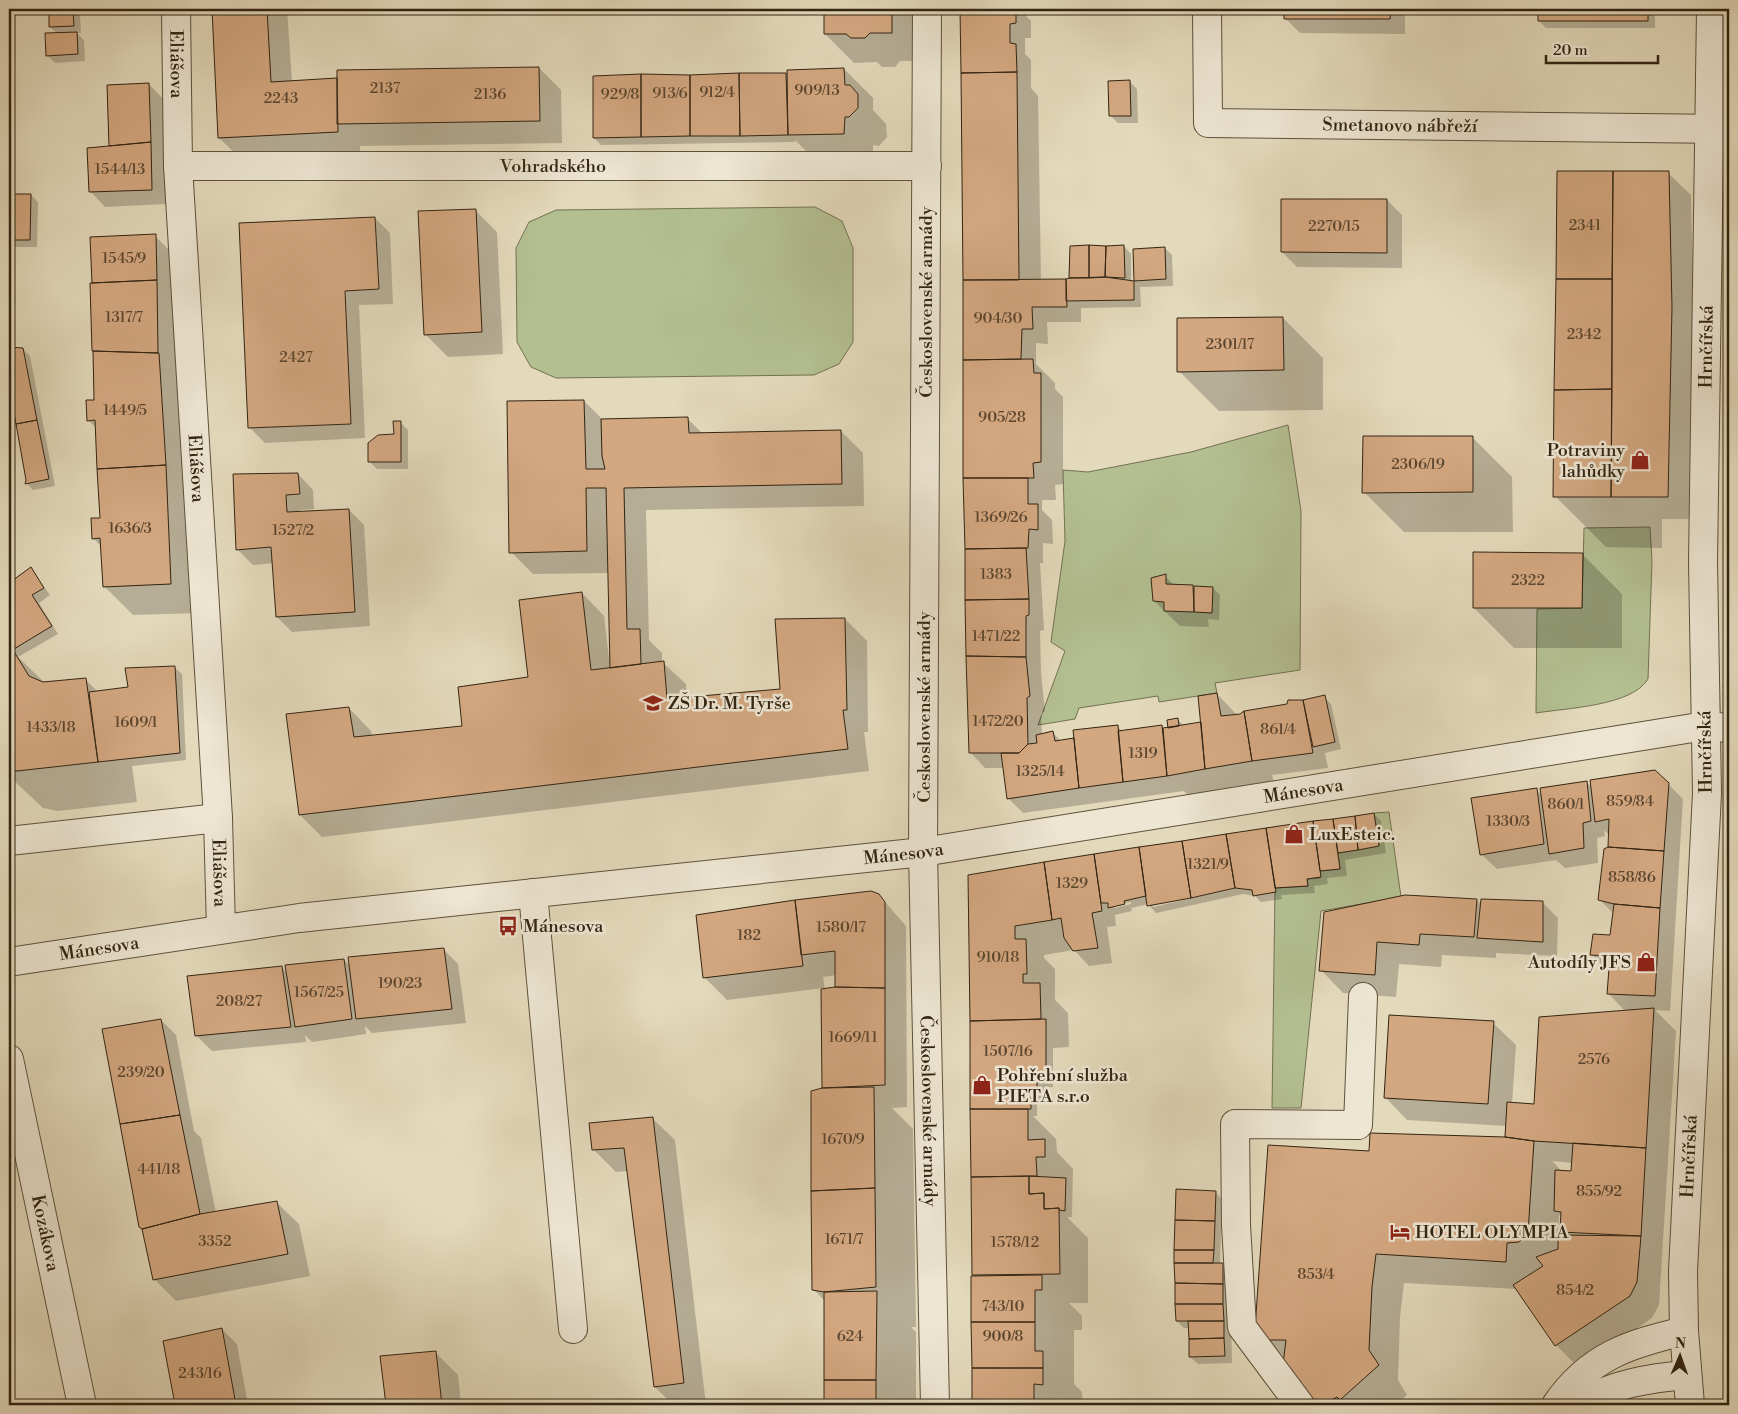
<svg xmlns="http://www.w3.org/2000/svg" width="1738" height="1414" font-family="'Libre Bodoni',serif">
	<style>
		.green { fill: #b3bf91; stroke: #727252 }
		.shadow { fill: #0003; fill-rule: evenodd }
		.building { fill: #d3a780; stroke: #322412 }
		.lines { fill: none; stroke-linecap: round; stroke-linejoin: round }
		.minor-casing { stroke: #5e513c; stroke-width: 30 }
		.minor { stroke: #ede6d3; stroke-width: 28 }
		.labels { text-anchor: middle; stroke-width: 5; stroke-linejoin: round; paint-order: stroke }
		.number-label { font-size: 15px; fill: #5a452e }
		.street-label { font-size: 18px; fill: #322412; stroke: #ede6d3 }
		.poi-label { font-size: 18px; fill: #322412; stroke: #ede6d3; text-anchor: start }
	</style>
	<rect width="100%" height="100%" fill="#e3d9bb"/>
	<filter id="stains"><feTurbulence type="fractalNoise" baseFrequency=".004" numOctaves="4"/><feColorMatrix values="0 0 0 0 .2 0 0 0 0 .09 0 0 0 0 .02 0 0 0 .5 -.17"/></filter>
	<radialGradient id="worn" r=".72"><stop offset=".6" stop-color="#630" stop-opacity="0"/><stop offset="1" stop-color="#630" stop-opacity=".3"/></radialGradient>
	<path class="green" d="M815,207L842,221L853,248V342L839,364L814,375L556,378L531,367L517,342L516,248L529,222L556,210Z
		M1288,425L1301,511L1300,670L1215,683L1217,693L1159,702L1158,696L1079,708L1075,719L1038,725L1065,651L1051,642L1065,541L1063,470L1088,472L1191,452Z
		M1650,527L1652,561L1648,679C1632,706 1567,708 1536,713L1537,609L1582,608L1584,528Z
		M1389,812L1401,897L1321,911L1301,1108H1272L1275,888L1308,886L1307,879L1320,878V871L1340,869L1338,853L1379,846L1374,813Z"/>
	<path class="shadow" d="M50,9H74L80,15L81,33H77L84,40L85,61L55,63L47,55L58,34L50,27Z
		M213,9H287L292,82L539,68L561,90L562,143L360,146V154L242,160L219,138Z
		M825,9H920L921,61H900L895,67H882L877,62L854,63L825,34Z
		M961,9H1026V16L1031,21V38H1025V54L1031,60V88L1038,96L1041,281H1066L1124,246L1131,254V281L1135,282L1134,250L1165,248L1172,255L1173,286L1140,287L1141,307L1081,308V322H1047L1048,344L1036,343V364L1055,383V389L1063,397V484L1055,485L1056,500H1042V510L1052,520L1053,544L1043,543V563H1040L1044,630L1040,631L1041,673L1045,711L1041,713L1042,735L1053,733L1061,741L1117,726L1122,731L1162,727L1165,729L1170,728L1178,720L1184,726L1202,723L1217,694L1238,716L1288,705L1289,701H1304L1324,697L1331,704L1341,749L1325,753L1328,768L1272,775L1274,783L1191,798L1184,791L1023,813L1008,798L1004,768H985L970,752L965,478Z
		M1285,9H1405V34L1300,33L1285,18Z
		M1539,9H1655V28H1546L1539,21Z
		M844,69L873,98V110L886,124L887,137L879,146L873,145V163H818L795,140V142L601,145L594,138L786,74L789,77Z
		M1130,82L1137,89L1138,123H1118L1111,116Z
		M149,84L164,100L167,204L105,207L90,191L110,148Z
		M1558,172L1668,173L1691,195L1694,330L1689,519H1662V548L1606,547L1555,496Z
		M9,195H31L38,202L37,247H9Z
		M1387,200L1402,215V268L1297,267L1282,252Z
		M475,210L497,232L503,354L448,357L425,334Z
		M375,218L390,233L393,304L359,305L365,438L265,443L250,428Z
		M155,236L184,265L199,613L133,615L104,586L102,547L93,538L101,519L97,429L88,420Z
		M1283,318L1323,358V410L1219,411L1179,371Z
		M9,348L23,349L30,356L55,486L33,490L26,483L27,480L13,401H9Z
		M584,401L603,420L688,419L703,434L841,431L863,453L864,506L646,510L649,640L662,653V662L686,684L687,698L782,690L845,619L867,641L868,732H864L869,771L322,837L300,815L349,708L371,731L372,736L463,727L529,678L582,593L604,616L609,659H611L609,573L533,574L511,552Z
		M400,422L408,430V469H377L370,462L395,435Z
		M1472,437L1512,477L1513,532H1404L1364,492Z
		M298,474L313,490L314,509L300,510V513L349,510L364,525L370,626L292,632L277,617L273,563L253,565L237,549Z
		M1582,554L1622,594V648H1514L1474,608Z
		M31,569L50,595L39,603L58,634L18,657L45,683L86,680L98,692L129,688L174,667L182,674L186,760L132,766L137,802L58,811L43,808L9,776V584Z
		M1165,576L1175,586L1192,587L1195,589L1213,588L1220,595L1219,620L1208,619L1209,627L1180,626L1154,601Z
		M1655,771L1683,799L1670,1011L1655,1010L1676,1031L1659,1305L1652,1318L1579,1368L1556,1345L1518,1289L1404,1283L1400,1317L1398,1380L1407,1395L1395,1405H1314L1284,1363L1285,1358L1266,1339L1370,1152L1506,1138L1507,1126L1407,1120L1385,1097L1493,1023L1516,1045L1512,1104L1535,1105L1631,1011L1623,1009L1608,993L1610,970H1607L1592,955L1612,936L1614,914L1599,899L1609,847V835L1604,830L1605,836L1597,838L1598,863L1565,868L1556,860L1497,869L1481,854L1536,790L1543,796L1586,782L1593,788ZM1552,1161L1573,1163L1572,1172L1562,1171ZM1559,1215L1562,1218V1232L1566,1237H1558Z
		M1374,814L1381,821L1386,853L1345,860L1347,876L1327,878L1328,884L1314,886L1315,893L1281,895L1282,899L1261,902L1255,896L1243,894L1156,913L1148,904L1131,908L1132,911L1115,915L1116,926L1107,927L1112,963L1089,966L1074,950L1044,955V958L1055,969V1000L1068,1013L1069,1047L1053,1048V1087H1044V1104L1037,1103V1116H1033L1056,1139L1057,1152L1073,1169L1072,1217H1067L1088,1238V1303H1069L1082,1316V1330H1074V1384L1082,1392L1083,1405H973L972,1277H975L973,1275L970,876ZM1241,885V887L1153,907V904ZM1131,902V904L1114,908V905Z
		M879,895L906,926L907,1107L892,1108L913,1129L916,1327H911L916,1332V1405H825V1301L813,1289L823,1089V988L727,1000L704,977ZM837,975V988L825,990L823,977Z
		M1477,900L1481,905L1543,903L1558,918L1557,956L1496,953V958L1442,955L1441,967L1399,964L1396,997L1343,993L1321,970L1325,913Z
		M443,949L458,964L466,1023L372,1033L365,1026L366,1034L312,1042L305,1035L306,1042L212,1051L197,1036L281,967L287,973L344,960L351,967Z
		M161,1020L176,1035L194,1131L201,1138L216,1213L276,1202L299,1224L310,1276L176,1301L154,1279Z
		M652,1118L675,1140L706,1405H673L655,1387L628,1171L616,1172L594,1150Z
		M1728,1171H1729V1273Z
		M1215,1192L1222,1199L1220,1264L1230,1271L1232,1363L1198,1364L1190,1357V1328H1184L1177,1321Z
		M222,1329L237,1344L248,1405H176L164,1342Z
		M435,1352L458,1375L461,1405H387L381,1357Z"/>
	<path class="building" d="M49,9H73L74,26L49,27Z
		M212,9H267L271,82L337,78L338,132L218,138Z
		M824,9H892V33H870L865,38H851L846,34H824Z
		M960,9H1016V23L1010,24V43L1016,44L1017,72L961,73Z
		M1284,9H1391L1390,19H1284Z
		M1538,9H1648V21H1538Z
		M77,32L78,54L46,56L45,33Z
		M539,67L540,121L337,124V70Z
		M844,68L845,85H850L858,94V108L849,117H845L844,134L788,135L787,70Z
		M1017,72L1019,280H963L961,73Z
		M739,73L740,136H690V75Z
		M739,73H786L788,135L740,136Z
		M641,74V137L593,138V76Z
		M641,74L690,75V136L641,137Z
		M1130,80L1131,116H1109L1108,81Z
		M149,83L151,142L109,146L107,85Z
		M151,142L152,190L89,192L87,148Z
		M1557,171H1613L1612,279H1556Z
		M1613,171H1669L1672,307L1668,497H1611Z
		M9,194H31L30,240H9Z
		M1281,199H1387V253L1281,252Z
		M476,209L482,332L424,335L418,211Z
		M375,217L379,289L345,291L351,424L248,428L239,223Z
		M156,234L157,280L92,283L90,237Z
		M1089,245L1106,246L1105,277L1089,278Z
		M1089,245V278H1069L1070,246Z
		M1124,245L1125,278L1105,277L1106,246Z
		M1165,247L1166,279L1134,281L1133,249Z
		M1105,277L1134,281V300L1066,301V279L1069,278Z
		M1066,279L1067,307H1032L1033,329H1022L1021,359L963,360V280Z
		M1556,279H1612V389L1554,390Z
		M157,280L158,353L92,351L90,283Z
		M1283,317L1284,370L1177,372V318Z
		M9,347L23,348L37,420L16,424L9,387Z
		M93,351L159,353L166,465L97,469L95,420L87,421L86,400H94Z
		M1033,359L1034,373H1041V462L1033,463L1034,478H963V360Z
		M1612,389L1611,497H1553L1554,390Z
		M584,400L586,469H605L602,456L601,419L688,417L689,433L841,430L842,484L624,488L627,629H640L641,664L610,668L606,488H586L587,551L509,553L507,401Z
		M37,420L49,479L25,484L26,480L16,424Z
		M393,421H401V462H368V443L378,435L394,434Z
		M1363,436H1473V492L1362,493Z
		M166,465L171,584L103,587L100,538L92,539L91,518H100L97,469Z
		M298,473L300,494L286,495L287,512L349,509L355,612L276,617L271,547L236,550L233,474Z
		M963,478H1028V504H1038V530L1029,529L1028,548L965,549Z
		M1026,548L1029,599L965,600V549Z
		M1473,552L1583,553L1582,608H1473Z
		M31,567L44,588L32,595L52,626L9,652V583Z
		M1166,574V584L1193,585L1194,612L1164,611V602L1153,601L1151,578Z
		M1194,586L1213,587L1212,613L1194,612Z
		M582,592L591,670L664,661L667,699L780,689L775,619L845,618L847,710H843L848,749L299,815L286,714L349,707L354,737L462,726L458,687L528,677L519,600Z
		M1029,599V615L1026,616V657L966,656L965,600Z
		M13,650L29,676L43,682L86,678L98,762L17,771L9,770V652Z
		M966,656L1026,657L1030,696L1027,698L1028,744L1019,753H969Z
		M175,666L180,753L98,762L89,692L128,687L125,668Z
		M1217,693L1221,716L1240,714L1244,711L1252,761L1205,769L1198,696Z
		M1325,695L1335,742L1313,747L1303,700Z
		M1288,700H1303L1313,753L1252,761L1244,711L1287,704Z
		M1178,718L1179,726L1168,728L1167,720Z
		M1201,722L1205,769L1167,776L1163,728Z
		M1118,725L1123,782L1079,788L1073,730Z
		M1162,725L1167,776L1123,782L1118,731Z
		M1053,731L1055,741L1074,738L1079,788L1007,799L1001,753H1019L1028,744L1037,743L1036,735Z
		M1655,770L1669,783L1664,851L1608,847L1609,819L1595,822L1590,780Z
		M1587,781L1591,821L1583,823L1584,848L1549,854L1540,788Z
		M1537,788L1544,844L1480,855L1471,798Z
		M1374,813L1379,846L1358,850L1355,816Z
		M1355,816L1358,850L1338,853L1333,819Z
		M1333,819L1340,869L1320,871L1313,821Z
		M1313,821L1321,877L1307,879L1308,886L1275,888L1266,828Z
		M1266,828L1276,892L1253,896L1252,890L1235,888L1226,834Z
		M1226,834L1235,888L1191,898L1182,841Z
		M1182,841L1191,898L1147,906L1139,847Z
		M1139,847L1146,896L1124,901L1125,904L1108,908V903H1101L1094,854Z
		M1608,847L1664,851L1660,908L1614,904L1598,900L1604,849Z
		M1094,854L1102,911L1092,913L1098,948L1073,951L1064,938L1061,918L1052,920L1044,862Z
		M1044,862L1052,920L1015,926V939H1026L1027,974H1023V983H1040L1041,1019L970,1021L968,875Z
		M871,891L879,894L885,902V988L835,987V951L801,955L795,900Z
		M1405,895L1477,899L1474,937L1420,934L1419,945L1377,942L1375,975L1319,971L1324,912Z
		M1481,899L1543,901V942L1477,938Z
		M795,900L803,966L703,978L696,915Z
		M1614,904L1660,908L1655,996L1607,994L1610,956L1590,955L1593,934L1610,935Z
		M444,948L452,1009L356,1019L348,957Z
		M344,959L352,1019L295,1027L285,965Z
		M282,966L291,1027L195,1036L187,976Z
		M835,987L885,988V1085L822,1088L821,989Z
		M1654,1008L1646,1148L1534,1141L1505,1137L1507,1102L1534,1104L1539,1017Z
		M1389,1015L1494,1021L1488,1104L1384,1098Z
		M161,1019L180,1115L120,1124L102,1029Z
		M1046,1019V1080L1037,1081V1097H1031V1109H970V1021Z
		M874,1087L875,1188L811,1191V1091L822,1088Z
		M970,1109H1028V1140L1045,1139V1157H1036L1037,1176L971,1177Z
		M180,1115L200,1214L142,1229L139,1227L120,1124Z
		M653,1117L684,1383L654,1387L624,1148L592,1150L589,1123Z
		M1370,1133L1505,1137L1534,1141L1528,1233L1519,1242L1507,1243L1506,1262L1376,1254L1372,1287L1369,1350L1379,1365L1340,1400L1337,1397L1323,1405H1313L1283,1364L1286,1340H1265L1255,1328L1268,1145L1369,1151Z
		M1573,1143L1646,1148L1641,1236L1560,1232L1561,1212L1554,1211L1555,1170L1571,1171Z
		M1726,1170H1729V1211H1727Z
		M1029,1176V1194L1044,1193V1209L1059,1208L1060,1274L972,1275L971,1177Z
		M1029,1176L1066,1178L1065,1211L1059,1210V1208L1044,1209V1193L1029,1194Z
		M875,1188L876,1287L824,1292L812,1290L811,1191Z
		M1176,1189L1216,1191L1215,1221L1175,1220Z
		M277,1201L288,1254L153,1280L142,1229L200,1214Z
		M1727,1211H1729V1290H1728Z
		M1175,1220L1215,1221L1214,1250H1174Z
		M1558,1235L1641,1236L1637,1282L1630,1296L1555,1346L1513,1285L1543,1266L1536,1257L1558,1249Z
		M1174,1250H1214L1213,1263H1174Z
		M1174,1263H1223V1284L1175,1283Z
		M1042,1275V1290H1035V1322H971V1276Z
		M1175,1283L1223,1284V1304H1175Z
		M877,1291L876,1380H824V1292Z
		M1175,1304H1223L1224,1321H1176Z
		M1188,1321H1224V1338L1189,1339Z
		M971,1322H1035V1351H1043V1368H972Z
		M222,1328L236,1405H175L163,1341Z
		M1224,1338L1225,1356L1189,1357V1339Z
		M436,1351L442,1405H386L380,1356Z
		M972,1368H1043V1385L1034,1384V1405H972Z
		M824,1380H876V1405H824Z"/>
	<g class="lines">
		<defs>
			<g id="minor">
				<path id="s1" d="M176,9L178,166L218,818L221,929"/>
				<path id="s2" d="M927,9L923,852L935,1405"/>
				<path id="s3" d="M1207,9L1208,123L1729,129"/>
				<path id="s4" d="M178,166H927"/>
				<path d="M9,841L218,818"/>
				<path d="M533,893L573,1329"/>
				<path id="s5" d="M9,962L299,918L923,852L1705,726L1729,728"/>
				<path id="s6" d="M9,1059L82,1405"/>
				<path d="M1300,1405L1242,1327L1236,1225L1235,1124L1358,1125L1363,997"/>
				<path d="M1556,1405C1589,1356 1630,1344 1684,1331"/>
				<path d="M1579,1405C1609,1384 1651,1378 1687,1375"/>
				<path id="s7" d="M1690,1405L1684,1331L1683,1271L1707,793L1703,562L1711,9"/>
			</g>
		</defs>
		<use href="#minor" class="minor-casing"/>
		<use href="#minor" class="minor"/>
	</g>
	<defs>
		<symbol id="shop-bare" viewBox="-9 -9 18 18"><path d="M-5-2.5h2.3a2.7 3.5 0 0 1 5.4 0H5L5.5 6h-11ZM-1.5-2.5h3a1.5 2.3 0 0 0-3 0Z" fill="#8f2418" stroke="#ede6d3" stroke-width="2.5" paint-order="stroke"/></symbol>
		<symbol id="school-bare" viewBox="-9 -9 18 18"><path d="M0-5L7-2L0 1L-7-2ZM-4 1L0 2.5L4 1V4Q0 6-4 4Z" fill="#8f2418" stroke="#ede6d3" stroke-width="2.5" paint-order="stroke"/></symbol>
		<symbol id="bus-bare" viewBox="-9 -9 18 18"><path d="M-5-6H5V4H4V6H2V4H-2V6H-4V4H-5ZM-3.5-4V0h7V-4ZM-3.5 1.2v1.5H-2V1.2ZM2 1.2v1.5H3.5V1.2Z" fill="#8f2418" stroke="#ede6d3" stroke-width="2.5" paint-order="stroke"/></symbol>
		<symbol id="hotel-bare" viewBox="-9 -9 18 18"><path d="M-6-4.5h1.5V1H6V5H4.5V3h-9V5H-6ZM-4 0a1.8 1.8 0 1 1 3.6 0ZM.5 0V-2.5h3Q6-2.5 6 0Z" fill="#8f2418" stroke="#ede6d3" stroke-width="2.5" paint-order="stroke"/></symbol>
	</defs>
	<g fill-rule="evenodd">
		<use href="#shop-bare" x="1626" y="446" width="28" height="28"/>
		<use href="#school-bare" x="639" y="689" width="28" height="28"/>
		<use href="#shop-bare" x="1280" y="820" width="28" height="28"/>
		<use href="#bus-bare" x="494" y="912" width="28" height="28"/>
		<use href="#shop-bare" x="1632" y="948" width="28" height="28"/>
		<use href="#shop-bare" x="968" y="1071" width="28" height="28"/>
		<use href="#hotel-bare" x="1386" y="1218" width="28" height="28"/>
	</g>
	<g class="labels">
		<g class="number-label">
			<text x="385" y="93">2137</text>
			<text x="817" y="95">909/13</text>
			<text x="717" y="97">912/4</text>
			<text x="670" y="98">913/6</text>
			<text x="490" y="99">2136</text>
			<text x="620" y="99">929/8</text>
			<text x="281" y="103">2243</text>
			<text x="120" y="174">1544/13</text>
			<text x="1585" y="230">2341</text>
			<text x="1334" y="231">2270/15</text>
			<text x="124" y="263">1545/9</text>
			<text x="124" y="322">1317/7</text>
			<text x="998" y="323">904/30</text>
			<text x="1584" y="339">2342</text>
			<text x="1230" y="349">2301/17</text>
			<text x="296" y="362">2427</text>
			<text x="125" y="415">1449/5</text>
			<text x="1002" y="422">905/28</text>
			<text x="1418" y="469">2306/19</text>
			<text x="1001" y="522">1369/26</text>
			<text x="130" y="533">1636/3</text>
			<text x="293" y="535">1527/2</text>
			<text x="996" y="579">1383</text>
			<text x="1528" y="585">2322</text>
			<text x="996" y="641">1471/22</text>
			<text x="998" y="726">1472/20</text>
			<text x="136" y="727">1609/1</text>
			<text x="51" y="732">1433/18</text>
			<text x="1278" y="734">861/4</text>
			<text x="1143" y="758">1319</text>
			<text x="1040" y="776">1325/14</text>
			<text x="1630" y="806">859/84</text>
			<text x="1566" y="809">860/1</text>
			<text x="1508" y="826">1330/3</text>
			<text x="1208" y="869">1321/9</text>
			<text x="1632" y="882">858/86</text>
			<text x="1072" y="888">1329</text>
			<text x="841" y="932">1580/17</text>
			<text x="749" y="940">182</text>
			<text x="998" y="962">910/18</text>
			<text x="400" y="988">190/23</text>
			<text x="319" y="997">1567/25</text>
			<text x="239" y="1006">208/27</text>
			<text x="853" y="1042">1669/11</text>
			<text x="1008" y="1056">1507/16</text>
			<text x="1594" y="1064">2576</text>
			<text x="141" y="1077">239/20</text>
			<text x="843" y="1144">1670/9</text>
			<text x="159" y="1174">441/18</text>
			<text x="1599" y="1196">855/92</text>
			<text x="844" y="1244">1671/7</text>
			<text x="215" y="1246">3352</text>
			<text x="1015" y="1247">1578/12</text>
			<text x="1316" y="1279">853/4</text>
			<text x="1575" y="1295">854/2</text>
			<text x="1003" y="1311">743/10</text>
			<text x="850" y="1341">624</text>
			<text x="1003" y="1341">900/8</text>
			<text x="200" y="1378">243/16</text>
		</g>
		<g class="street-label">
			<text dy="6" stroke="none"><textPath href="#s1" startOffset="55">Eliášova</textPath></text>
			<text dy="6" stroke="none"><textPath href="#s3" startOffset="306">Smetanovo nábřeží</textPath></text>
			<text dy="6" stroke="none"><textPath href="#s4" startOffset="375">Vohradského</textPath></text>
			<text transform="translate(926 302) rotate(-90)" y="6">Československé armády</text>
			<text dy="6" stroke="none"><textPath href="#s7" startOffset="1059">Hrnčířská</textPath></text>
			<text dy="6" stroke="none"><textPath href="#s1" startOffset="460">Eliášova</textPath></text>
			<text transform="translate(924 707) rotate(-90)" y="6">Československé armády</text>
			<text transform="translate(1705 752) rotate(-91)" y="6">Hrnčířská</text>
			<text dy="6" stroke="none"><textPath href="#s5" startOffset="1306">Mánesova</textPath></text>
			<text dy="6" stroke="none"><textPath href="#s5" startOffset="901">Mánesova</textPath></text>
			<text dy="6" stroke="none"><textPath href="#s1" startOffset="865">Eliášova</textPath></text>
			<text dy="6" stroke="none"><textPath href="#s5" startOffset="91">Mánesova</textPath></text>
			<text dy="6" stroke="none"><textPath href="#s2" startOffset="1102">Československé armády</textPath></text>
			<text dy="6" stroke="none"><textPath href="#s7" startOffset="249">Hrnčířská</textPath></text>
			<text dy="6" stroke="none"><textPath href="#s6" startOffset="178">Kozákova</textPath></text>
		</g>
		<g class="poi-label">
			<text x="1625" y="456" text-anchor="end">Potraviny<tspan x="1625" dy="21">lahůdky</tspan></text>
			<text x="668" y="709">ZŠ Dr. M. Tyrše</text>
			<text x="1309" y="840">LuxEsteic.</text>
			<text x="523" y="932">Mánesova</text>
			<text x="1631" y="968" text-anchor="end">Autodíly JFS</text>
			<text x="997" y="1081">Pohřební služba<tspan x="997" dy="21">PIETA s.r.o</tspan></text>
			<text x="1415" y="1238">HOTEL OLYMPIA</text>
		</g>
	</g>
	<rect width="1738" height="1414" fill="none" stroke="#e3d9bb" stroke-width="30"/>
	<rect x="10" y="10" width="1718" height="1394" fill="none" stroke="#322412" stroke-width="2.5"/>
	<rect x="15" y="15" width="1708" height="1384" fill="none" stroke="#322412"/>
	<g transform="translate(1680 1356) rotate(2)" stroke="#ede6d3" stroke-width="4" paint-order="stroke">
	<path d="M0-4L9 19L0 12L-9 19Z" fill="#322412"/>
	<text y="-8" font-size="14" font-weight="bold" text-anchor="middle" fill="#322412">N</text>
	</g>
	<path d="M1546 55v8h112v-8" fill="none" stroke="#322412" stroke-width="2.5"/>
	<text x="1553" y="55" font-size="15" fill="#322412" stroke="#ede6d3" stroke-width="4" paint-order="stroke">20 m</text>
	<rect width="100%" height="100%" filter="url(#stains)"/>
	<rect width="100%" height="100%" fill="url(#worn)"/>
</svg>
